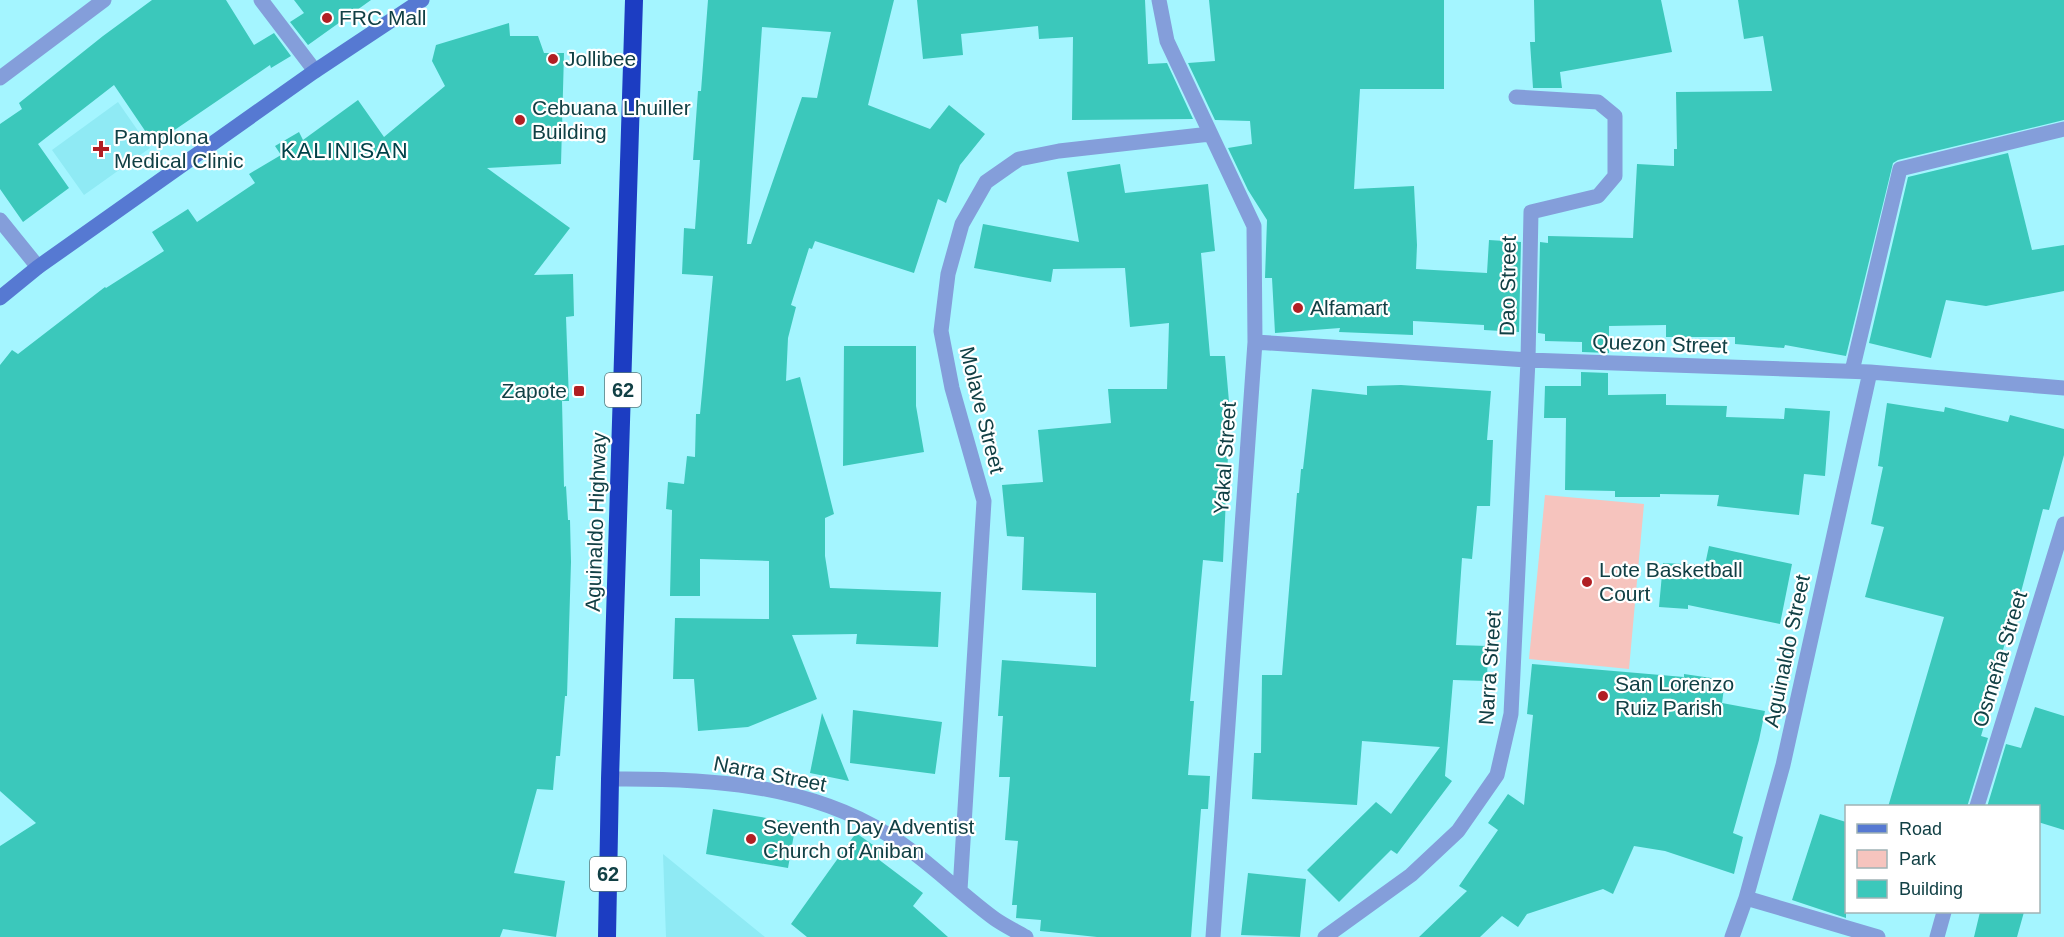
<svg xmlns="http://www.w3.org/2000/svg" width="2064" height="937" font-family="Helvetica,sans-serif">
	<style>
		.built { fill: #8feaf4 }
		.park { fill: #f6c4be }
		.building { fill: #3bc8bb; fill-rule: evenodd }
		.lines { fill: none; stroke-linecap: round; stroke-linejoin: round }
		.street { stroke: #849eda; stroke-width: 15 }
		.secondary { stroke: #5679d2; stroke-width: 15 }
		.highway { stroke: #1c3dc2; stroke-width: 18 }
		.poi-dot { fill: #b11f23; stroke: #fff; stroke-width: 2 }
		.labels { text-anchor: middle; stroke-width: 4.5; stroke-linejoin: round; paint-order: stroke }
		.shield { fill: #fff; stroke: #58797d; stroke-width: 1.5 }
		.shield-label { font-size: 20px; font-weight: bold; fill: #114045 }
		.poi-label { font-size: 21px; fill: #114045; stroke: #fff; text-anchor: start }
		.street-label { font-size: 21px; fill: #114045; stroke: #fff }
		.neighbourhood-label { font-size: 22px; letter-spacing: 1.5px; fill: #004148; stroke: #fff }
	</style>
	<rect width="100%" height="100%" fill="#a4f5ff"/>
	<path class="built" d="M118,102L150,148L84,195L52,150Z
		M663,854L765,937H666Z"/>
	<path class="park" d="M1545,495L1644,504L1629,669L1529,659Z"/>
	<path class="building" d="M152,0H226L254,45L274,33L291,56L271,68L270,65L154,144L114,85L38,144L69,188L23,222L0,189V124L22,109L19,103L103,36Z
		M294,0H371L308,45L290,22L304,13Z
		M708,0H894L868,105L930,129L949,105L985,134L960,165L946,203L938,199L914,273L815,241L812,249L809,248L791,305L796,307L788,338L786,381L800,377L834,514L825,518V556L830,588L941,592L938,647L856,644L857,634L792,635L817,699L748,727L698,731L694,679H673L675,618L769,619V561L700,559V596H670L672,510L666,509L668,482L684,484L687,456L695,457L696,414H700L713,276L682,274L684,228L695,229L700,160H693L698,91H701ZM762,27L831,32L817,98L802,97L751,244H747Z
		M917,0H1145L1148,64L1167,63L1193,119L1072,120L1073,37L1039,39L1038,26L961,34L963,55L923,59Z
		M1209,0H1444V89H1360L1354,189L1414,186L1417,245L1416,269L1487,273L1489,240L1521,242L1519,332L1484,330V325L1413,321V335L1339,332L1340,328L1275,333L1272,278H1265L1267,220L1248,190L1228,148L1252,144L1250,121L1215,120L1188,63L1215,61Z
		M1534,0H1661L1672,52L1560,72L1562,88H1533L1530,42H1535Z
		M1738,0H2064V120L1898,160L1893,163L1846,356L1785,345L1784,348L1735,344V337H1666V325L1609,326V353L1582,352V342L1545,341V334L1538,333L1540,242L1548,243V236L1633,238L1637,164L1674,166V149H1677L1676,92L1772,91L1763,36L1744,39Z
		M509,23L510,36H538L544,53H564L561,164L487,168L570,228L534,275L573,274L574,316L566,317L569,401H562L564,487L566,486L568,520H570L571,562L567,696H565L560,756H556L553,790L537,789L514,873L565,881L556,937L503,929L500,937H0V846L36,823L0,791V365L12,350L18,354L105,287L106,288L164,251L152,232L188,209L197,222L255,183L249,174L281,155L275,146L299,132L303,140L358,100L384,137L445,86L432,61L436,45Z
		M2008,153L2032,250L2064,245V291L1986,306L1946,300L1931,358L1869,343L1908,177Z
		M1120,164L1125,193L1208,184L1215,251L1201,253L1210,356H1225L1230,413L1223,562L1203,560L1190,701H1194L1188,775L1210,776L1208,809H1201L1191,937H1097L1040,931L1041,920L1016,918L1017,905H1012L1018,841L1005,840L1010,777H999L1003,716H998L1002,660L1096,667V593L1022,590L1024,537L1007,536L1002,485L1043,482L1038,430L1111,423L1108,389H1167L1169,323L1130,327L1125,268L1053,269L1051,282L974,268L983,224L1079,242L1067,172Z
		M844,346H916V406L924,452L843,466Z
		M1581,372L1608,373V395L1666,394V405L1727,406L1726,417L1784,419L1785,408L1830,411L1825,476L1804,474L1799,515L1717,506L1719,495L1660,494V497H1615V491L1565,490L1566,418H1544L1545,386H1581Z
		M1401,385L1491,391L1487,440H1493L1490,506H1477L1472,559L1462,558L1456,645L1488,646L1487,681L1453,680L1445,776L1452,781L1397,854L1391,850L1339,902L1307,870L1376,802L1391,814L1440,747L1362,741L1357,805L1252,799L1254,753H1261L1262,675H1282L1297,493H1299L1301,469H1303L1312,389L1367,395V386Z
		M1887,403L1944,412L1945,407L2008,422L2010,415L2064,429V455L2049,510L2043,509L2012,626H2010L1990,694L1993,695L1981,736L1988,738L1967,807H1888L1944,617L1865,597L1884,527L1871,524L1883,467L1878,466Z
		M1709,546L1792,564L1780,624L1688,605V609L1659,607L1663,563L1705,565Z
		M1532,664L1684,677V674L1725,680L1722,703L1765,711L1759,740L1733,833L1743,837L1734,874L1665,851L1634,846L1613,894L1603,889L1527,914L1518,927L1502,916L1480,937H1419L1467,891L1459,886L1498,830L1488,823L1508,794L1524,805L1533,715L1527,714Z
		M2035,707L2064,716V830L2038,822V807H1987L2006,744L2021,748Z
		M853,710L942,722L935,774L850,763Z
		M822,713L849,781L810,773Z
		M713,809L796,823L788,868L706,854Z
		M1820,814L1846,822V918L1792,900Z
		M856,833L883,852L878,859L923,893L913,906L948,937H807L791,924Z
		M1248,873L1306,879L1300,937L1241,935Z
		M1980,912H2024L2017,937H1974Z"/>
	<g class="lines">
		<path class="street" d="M261,0L315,71
			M1159,0L1167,41L1254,226L1255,342L1213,937
			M0,78L104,0
			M0,220L38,267
			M1255,342L1528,360L1870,372L2064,388
			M1852,371L1900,169L2064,129
			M610,779C703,778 806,783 887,834C926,858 958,892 995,919C1005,926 1016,931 1026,937
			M1977,806L2064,524
			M960,890L984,501L952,388L941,331L948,274L962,224L986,182L1019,159L1059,151L1210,134
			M1746,898L1878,937
			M1325,937L1411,875L1458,831L1497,775L1511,714L1528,360L1531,212L1598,196L1615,176V116L1598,102L1516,97
			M1732,937L1746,898L1783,765L1870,372
			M1937,937L1944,912"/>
		<path class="secondary" d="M0,298L38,267L315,71L422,0"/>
		<path class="highway" d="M607,937L610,779L634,0"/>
	</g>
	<g class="poi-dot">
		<circle cx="327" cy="18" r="6"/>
		<circle cx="553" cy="59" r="6"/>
		<circle cx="520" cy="120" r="6"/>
		<path d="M98 140h6v6h6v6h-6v6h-6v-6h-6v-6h6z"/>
		<circle cx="1298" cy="308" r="6"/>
		<rect x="573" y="385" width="12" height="12" rx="3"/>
		<circle cx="1587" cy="582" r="6"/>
		<circle cx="1603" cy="696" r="6"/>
		<circle cx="751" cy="839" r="6"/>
	</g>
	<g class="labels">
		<g class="shield">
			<rect x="605" y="373" width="36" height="34" rx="4.5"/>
			<rect x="590" y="857" width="36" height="34" rx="4.5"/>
		</g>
		<g class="shield-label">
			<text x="623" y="397">62</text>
			<text x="608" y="881">62</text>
		</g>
		<g class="poi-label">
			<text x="339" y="25">FRC Mall</text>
			<text x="565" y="66">Jollibee</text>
			<text x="532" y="115">Cebuana Lhuiller<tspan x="532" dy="24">Building</tspan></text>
			<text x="114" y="144">Pamplona<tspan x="114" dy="24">Medical Clinic</tspan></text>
			<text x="1310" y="315">Alfamart</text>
			<text x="567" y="398" text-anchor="end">Zapote</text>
			<text x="1599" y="577">Lote Basketball<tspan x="1599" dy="24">Court</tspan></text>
			<text x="1615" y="691">San Lorenzo<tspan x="1615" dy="24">Ruiz Parish</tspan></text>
			<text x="763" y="834">Seventh Day Adventist<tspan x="763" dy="24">Church of Aniban</tspan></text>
		</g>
		<g class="street-label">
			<text transform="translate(1508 286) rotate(-89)" y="7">Dao Street</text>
			<text transform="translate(1660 344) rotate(2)" y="7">Quezon Street</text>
			<text transform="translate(982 410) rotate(76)" y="7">Molave Street</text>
			<text transform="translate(1225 458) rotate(-86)" y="7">Yakal Street</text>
			<text transform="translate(596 522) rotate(-88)" y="7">Aguinaldo Highway</text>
			<text transform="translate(1787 651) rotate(-78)" y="7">Aguinaldo Street</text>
			<text transform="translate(2000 659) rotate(-73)" y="7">Osmeña Street</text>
			<text transform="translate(1490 668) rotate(-86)" y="7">Narra Street</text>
			<text transform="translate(770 774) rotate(11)" y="7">Narra Street</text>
		</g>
		<g class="neighbourhood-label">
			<text x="345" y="158">KALINISAN</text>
		</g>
	</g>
	<rect x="1845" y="805" width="195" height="108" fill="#ffffff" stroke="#a0b3b5" stroke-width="1.5"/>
	<rect x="1857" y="824" width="30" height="9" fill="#5679d2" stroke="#a0b3b5" stroke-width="1.5"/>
	<text x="1899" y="835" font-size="18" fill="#114045">Road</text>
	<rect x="1857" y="850" width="30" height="18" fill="#f6c4be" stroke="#a0b3b5" stroke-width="1.5"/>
	<text x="1899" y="865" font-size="18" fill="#114045">Park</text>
	<rect x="1857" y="880" width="30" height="18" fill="#3bc8bb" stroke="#a0b3b5" stroke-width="1.5"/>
	<text x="1899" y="895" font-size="18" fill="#114045">Building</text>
</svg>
